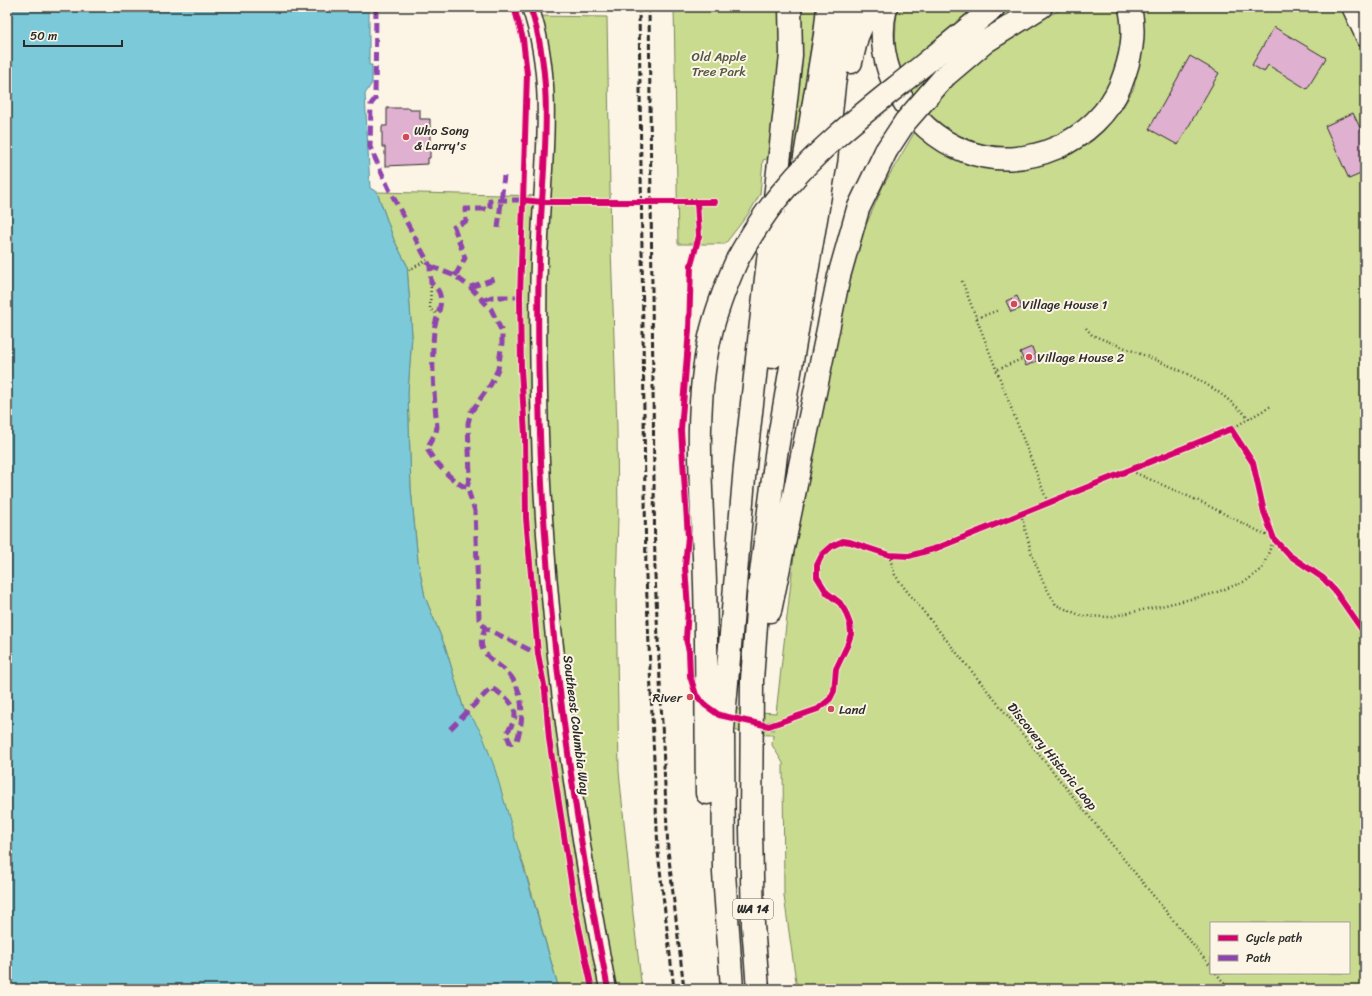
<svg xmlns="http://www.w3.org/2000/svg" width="1372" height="996" font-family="Sriracha,sans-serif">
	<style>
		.green { fill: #c9db8f; stroke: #7a835d; fill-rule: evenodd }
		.water { fill: #7bcad9; stroke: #5b8a93 }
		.building { fill: #e0b0d0; stroke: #2b2b2b }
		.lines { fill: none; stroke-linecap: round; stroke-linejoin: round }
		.minor-casing { stroke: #2b2b2b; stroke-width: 19 }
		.highway-casing { stroke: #2b2b2b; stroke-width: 25 }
		.path { stroke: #2b2b2b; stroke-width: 2.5; stroke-dasharray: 1 3; stroke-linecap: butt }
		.minor { stroke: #fcf5e5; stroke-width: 16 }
		.highway { stroke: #fcf5e5; stroke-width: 22 }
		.rail { stroke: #2b2b2b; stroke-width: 3; stroke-dasharray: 6 3; stroke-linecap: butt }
		.highway-bridge-casing { stroke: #2b2b2b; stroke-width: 25; stroke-linecap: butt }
		.highway-bridge { stroke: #fcf5e5; stroke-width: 22 }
		.quiet { stroke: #8e44ad; stroke-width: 5; stroke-dasharray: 10 5; stroke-linecap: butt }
		.cycleway-casing { stroke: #fcf5e5; stroke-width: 8 }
		.cycleway { stroke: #d6006c; stroke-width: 6 }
		.poi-dot { fill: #d1495b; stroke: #fcf5e5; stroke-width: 1.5 }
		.labels { text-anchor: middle; stroke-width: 4; stroke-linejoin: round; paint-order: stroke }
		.shield { fill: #fcf5e5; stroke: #6a6863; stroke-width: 1 }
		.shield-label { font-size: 12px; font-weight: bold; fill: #2b2b2b }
		.park-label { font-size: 13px; fill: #525744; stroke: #fcf5e5 }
		.poi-label { font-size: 13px; fill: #2b2b2b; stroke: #fcf5e5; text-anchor: start }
		.street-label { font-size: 13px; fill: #2b2b2b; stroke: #fcf5e5 }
	</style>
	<rect width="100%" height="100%" fill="#fcf5e5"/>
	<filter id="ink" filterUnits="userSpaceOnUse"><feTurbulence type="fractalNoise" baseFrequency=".025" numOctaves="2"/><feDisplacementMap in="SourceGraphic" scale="8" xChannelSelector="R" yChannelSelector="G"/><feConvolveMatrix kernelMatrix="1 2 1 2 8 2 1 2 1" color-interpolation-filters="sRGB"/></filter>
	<g filter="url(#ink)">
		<path class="green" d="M674,7H781L780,50L769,158L763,160L760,194L749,213L725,244H678Z
			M797,7H817L793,161L786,170Z
			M898,7H977L920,79L1007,7H1023L974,63L1035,22L1067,7H1118L1124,39L1115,72L1096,107L1071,129L1040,142L1008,149L967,143L936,121L913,97L900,71L895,48L896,22Z
			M1139,7H1350L1365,39V989H797L784,896L783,763L772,745L773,735L744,734L718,722L744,723L765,729L774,730L775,721L762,722L748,717L728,714L701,692L694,676L696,659L726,704L743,711L776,713L797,529L832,356L860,239L883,186L917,128L929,138L990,169L1022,168L1041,164L1083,146L1122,109L1134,88L1140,51ZM1211,923H1349V973H1211Z
			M533,16L607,17L611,247L617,428L618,516L616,592L619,771L633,914L642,989H559L524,866L473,719L464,710L446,649L425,597L418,561L411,489L408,392L412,335L407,265L394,240L377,192L542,196L543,177Z"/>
		<path class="water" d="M7,7H369V65H372V83L365,94L370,188L377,192L394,240L407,265L412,335L408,392L411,489L418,561L425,597L446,649L464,710L473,719L482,734L494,766L559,989H7Z"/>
		<path class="building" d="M1274,27L1326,58L1307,89L1268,65L1264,72L1252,65Z
			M1190,56L1219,73L1178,145L1149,129Z
			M387,108H410V110H420V119H430V158H428V164L385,166V147H382V126H387Z
			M1353,113L1365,138V172L1349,179L1325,126Z
			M1017,296L1022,308L1011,312L1006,301Z
			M1032,347L1037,361L1026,366L1020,352Z"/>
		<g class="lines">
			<defs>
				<path id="minor" d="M530,7C556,81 543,162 540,239C537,290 538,341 539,393C542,592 569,793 608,989
					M1350,7L1365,39"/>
				<path id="highway" d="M886,7C871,66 909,130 965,151C1024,174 1097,142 1121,84C1131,58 1136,35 1130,7
					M933,57L994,7
					M851,62L857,37L870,7
					M945,76L985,42L1041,7
					M772,357L825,35L828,7
					M770,611L839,276L858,209L886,151
					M707,793C706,723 707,654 705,584C703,504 692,415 710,337C716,310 726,285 737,260
					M732,989L724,873L723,730L745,466L791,55L790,7
					M758,989L753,925L751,829L752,680L758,597L776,455L826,160L834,85L847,7"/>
			</defs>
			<use href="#minor" class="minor-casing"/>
			<use href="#highway" class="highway-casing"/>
			<path class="path" d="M555,202H631
				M409,270L427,260
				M962,281L1048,503
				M431,283L430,309L437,314
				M977,318L999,310
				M1086,328L1092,335C1131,351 1173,364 1209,386C1224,395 1237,407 1250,419
				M998,369L1022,359
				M1231,429L1271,406
				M1021,514L1032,555L1043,582L1056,605L1082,616L1109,617L1161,606L1212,594L1246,581L1262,569L1274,539L1201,502L1129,470
				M889,555L895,575L906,590L1211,967
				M1365,879L1360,891L1365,904
				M1216,973L1229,989"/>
			<use href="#minor" class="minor"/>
			<use href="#highway" class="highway"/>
			<path class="rail" d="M639,7L646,576L658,852L674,989
				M649,7L655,575L668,850L684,989"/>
			<defs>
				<path id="highway-bridge" d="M886,151L905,122L945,76
					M737,260C751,235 766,210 785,189C827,138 883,99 933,57"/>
			</defs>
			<use href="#highway-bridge" class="highway-bridge-casing"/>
			<use href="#highway-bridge" class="highway-bridge"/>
			<path class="quiet" d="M376,7L375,99L371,104L370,147L389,189L430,266L431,283C435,286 439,290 440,295C443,307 435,318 434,331C431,362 434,395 437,427L436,432L427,448C430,458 456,486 467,487
				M498,228L504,176
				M430,266L455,276L470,287L491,309L502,332V343L498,369L491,384L471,412L468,423L470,476L467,487L475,511L479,619L485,628L538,654
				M455,276L465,258L454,227L466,221L465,209H490V200H523
				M470,287L494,279
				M484,300L492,297H520
				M450,729L491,688C511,699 525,712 506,733L510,743L517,740C525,718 524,688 506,671C498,664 485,657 482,647C480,640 483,634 485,628"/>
			<defs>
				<path id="cycleway" d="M514,7L523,39L527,74L520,297L521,369L525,435L526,518L538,654L545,690L549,739L576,913L592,989
					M530,7C556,81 543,162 540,239C537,290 538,341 539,393C542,592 569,793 608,989
					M523,200L542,202H715
					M697,202L699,236L691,265L689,330L681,430L688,537L685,566L688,609L686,639L689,651L690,676L696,695L705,705L719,715L769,726L818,709L830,699L834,691L836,669L847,646L851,634L850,624L845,611L840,603L827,593L817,577V565L822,555L832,546L843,541L850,542L889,555L909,556L937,548L1231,429L1253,463L1264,512L1274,539L1289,555L1323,578L1335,591L1365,634"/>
			</defs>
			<use href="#cycleway" class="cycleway-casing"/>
			<use href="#cycleway" class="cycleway"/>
		</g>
	</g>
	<g class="poi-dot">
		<circle cx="406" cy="137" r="4"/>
		<circle cx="1014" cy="304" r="4"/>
		<circle cx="1029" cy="357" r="4"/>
		<circle cx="690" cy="697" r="4"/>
		<circle cx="831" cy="709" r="4"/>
	</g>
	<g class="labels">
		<rect class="shield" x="733" y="899" width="40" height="20" rx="3"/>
		<g class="shield-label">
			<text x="753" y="913">WA 14</text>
		</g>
		<g class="park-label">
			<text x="719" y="61">Old Apple<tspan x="719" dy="15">Tree Park</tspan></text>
		</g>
		<g class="poi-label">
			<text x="414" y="135">Who Song<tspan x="414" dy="15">&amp; Larry's</tspan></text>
			<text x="1022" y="309">Village House 1</text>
			<text x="1037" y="362">Village House 2</text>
			<text x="682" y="702" text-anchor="end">River</text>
			<text x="839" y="714">Land</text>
		</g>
		<g class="street-label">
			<text transform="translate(577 725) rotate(83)" y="5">Southeast Columbia Way</text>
			<text transform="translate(1053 756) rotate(51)" y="5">Discovery Historic Loop</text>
		</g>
	</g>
	<rect width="1372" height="996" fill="none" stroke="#fcf5e5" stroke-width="24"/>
	<rect x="12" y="12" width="1348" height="972" fill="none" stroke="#2b2b2b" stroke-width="1.5" filter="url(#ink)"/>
	<rect x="1210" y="922" width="140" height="52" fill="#fcf5e5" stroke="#a8a49b"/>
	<rect x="1218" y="935" width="20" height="6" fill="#d6006c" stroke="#a8a49b"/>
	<text x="1246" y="942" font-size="12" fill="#2b2b2b">Cycle path</text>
	<rect x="1218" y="955" width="20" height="6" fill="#8e44ad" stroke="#a8a49b"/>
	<text x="1246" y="962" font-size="12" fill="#2b2b2b">Path</text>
	<path d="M24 40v6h98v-6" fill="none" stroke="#2b2b2b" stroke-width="2"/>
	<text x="30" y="40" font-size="12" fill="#2b2b2b" stroke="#fcf5e5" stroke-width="3" paint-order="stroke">50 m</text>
</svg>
